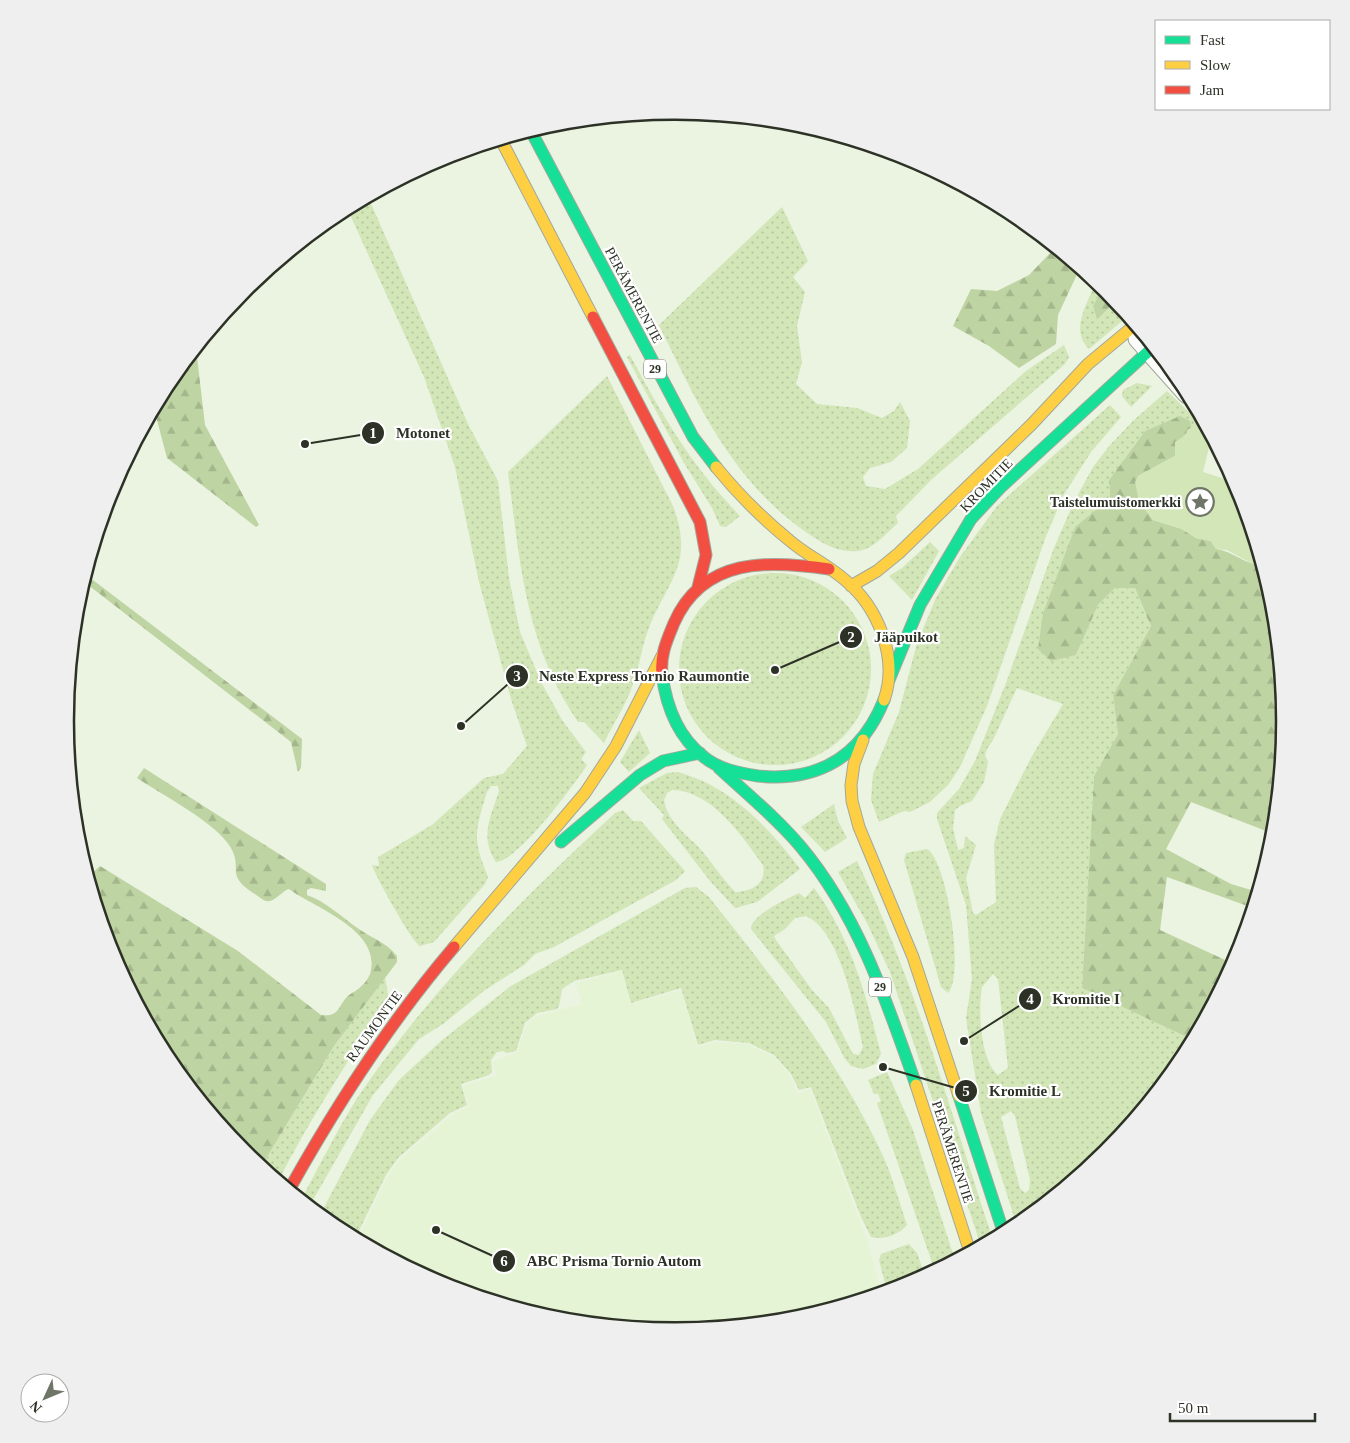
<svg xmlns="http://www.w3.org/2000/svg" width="1350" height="1443" font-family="'Times New Roman',serif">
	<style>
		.built { fill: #e6f4d6 }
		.grass { fill: url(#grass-dots); fill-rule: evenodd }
		.forest { fill: url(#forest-firs) }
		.park { fill: #d2e6b8 }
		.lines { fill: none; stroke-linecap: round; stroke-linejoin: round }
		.street-casing { stroke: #a2a89b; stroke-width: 23 }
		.fast-casing { stroke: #a2a89b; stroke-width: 13 }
		.slow-casing { stroke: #a2a89b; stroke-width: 13 }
		.jam-casing { stroke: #a2a89b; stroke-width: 13 }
		.street { stroke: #fcfdfa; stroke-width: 21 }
		.fast { stroke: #16e098; stroke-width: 11 }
		.slow { stroke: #ffcf43; stroke-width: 11 }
		.jam { stroke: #f24e42; stroke-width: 11 }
		.labels { text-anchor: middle; stroke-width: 4.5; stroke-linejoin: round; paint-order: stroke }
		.shield { fill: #fff; stroke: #6c7067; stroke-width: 1 }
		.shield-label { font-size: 12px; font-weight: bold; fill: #2d3226 }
		.street-label { font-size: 14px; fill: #2d3226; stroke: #fff }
		.poi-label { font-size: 14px; font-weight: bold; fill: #2d3226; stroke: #fff; text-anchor: end }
		.rim { fill: none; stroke: #2d3226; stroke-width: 2.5 }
		.leader { fill: none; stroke: #2d3226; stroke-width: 2 }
		.callout-dot { fill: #2d3226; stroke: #fff; stroke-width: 2 }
		.mark-label { font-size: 15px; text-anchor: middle; font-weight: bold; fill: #fff }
		.callout-label { font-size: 15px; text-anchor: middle; font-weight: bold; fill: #2d3226; stroke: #fff; stroke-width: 4.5; stroke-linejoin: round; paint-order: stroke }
	</style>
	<defs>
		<pattern id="grass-dots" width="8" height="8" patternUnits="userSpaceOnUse" patternTransform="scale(1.25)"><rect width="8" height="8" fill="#d2e6b8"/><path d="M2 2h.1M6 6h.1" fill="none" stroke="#b5c69e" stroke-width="1.8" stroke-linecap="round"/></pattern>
		<pattern id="forest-firs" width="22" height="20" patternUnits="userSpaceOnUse" patternTransform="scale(1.25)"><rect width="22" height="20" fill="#bfd4a3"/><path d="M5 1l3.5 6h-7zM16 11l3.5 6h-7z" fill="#a4b68c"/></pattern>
	</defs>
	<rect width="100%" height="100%" fill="#ebf3e1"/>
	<path class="built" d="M622,971L631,1004L681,990L697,1047L715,1042L748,1044L774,1057L790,1076L797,1094L810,1089L867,1241L882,1293L794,1320L675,1331L556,1320L441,1285L357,1240L388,1176L399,1160L452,1115L469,1106L463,1086L497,1076L493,1062L517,1052L527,1024L537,1016L582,1004L576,983Z"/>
	<path class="grass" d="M368,197L469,426L498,481L509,578L520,632L541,682L562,720L586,752L581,759L587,765C574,785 518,861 496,862C479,836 491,817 499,791L498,786H491L487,792C475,831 472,839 488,877L485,884L434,942L420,946C412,942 376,877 372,865L379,866L378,857L432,825L484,778L503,774L527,746L511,699L479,582L455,467L424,377L347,208Z
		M782,207L808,261L793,277L805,292L797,326L802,362L796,384L817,404L857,408L882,418L894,411L900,402L910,421L907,448L891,462L870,468L863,477L866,486L885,489L918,469L1026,371L1064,345L1069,357L1065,364L932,479L896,516L898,523C886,533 874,549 858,551C836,553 820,542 803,530C732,480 696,401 659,325Z
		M1096,282L1103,287L1093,306L1097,320L1115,301L1128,316L1089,349C1069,329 1088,303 1096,282Z
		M630,355C663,417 691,465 740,516L726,527L720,526L712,508L684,463L627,357Z
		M607,376L673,506C694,562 670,578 650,625C642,644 640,665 633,684C626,705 613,724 604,743L584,722H578C525,644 520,562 508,472Z
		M1137,383L1152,386L1131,407L1122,396L1123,390Z
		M1167,391L1200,423L1192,428L1190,421L1145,431L1109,480L1110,498L1075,527L1043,613L1076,655L1098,605L1115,588H1135L1151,626L1113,695L1118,734L1094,776L1082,988L1193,1040L1182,1061L1106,1153L1017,1226L981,1113L966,1018L972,979L966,905L937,819V813L959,789L975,761L1006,683L1054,548L1073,504L1093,467L1110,445L1134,420ZM1017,688L1063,704L1032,756L1000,819L994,845L996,902L976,915L973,913L966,878L976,845L965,836L964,848L958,850L953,828L955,810L960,806L972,801L984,782L988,762L985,755L987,749L993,740ZM993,974L998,979L1008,1068L998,1075C980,1061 978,1008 982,987ZM1011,1111L1015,1116L1030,1180L1029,1190L1025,1193L1020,1188L1001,1117Z
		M1110,405L1121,417L1091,452L1063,496L1045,539L987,706L960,767L948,785L930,802L910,812L904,811L879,822L871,800L873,774L899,712L917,643L936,598L960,557L997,506Z
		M930,542L939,551L912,600L889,576L902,568Z
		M679 669a96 96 0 1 1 192 0a96 96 0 1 1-192 0Z
		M639,730L650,753L629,772L620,762Z
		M678,772C690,776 703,780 714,787C747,805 778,839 800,869L757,902L735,908L710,881L662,819L664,815L639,788L667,773ZM672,790C711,790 742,836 763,865C767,884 752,891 735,892C723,879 714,866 703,852C688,835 668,823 664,800L667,793Z
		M834,804L838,821L847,838L825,852L801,827Z
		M623,810L633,821H641L685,871L676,880L554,947L535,954L524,965L485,990L443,1024L419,1039L373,1095L309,1207L301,1200C319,1167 336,1132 356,1100C428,992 520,901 615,813Z
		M927,849C947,860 965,975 948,993L941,987L904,860L906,853Z
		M857,861C915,982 951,1113 993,1240L981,1246L890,972L867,923L838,872Z
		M696,887L709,897C774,979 839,1061 883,1156C893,1178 899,1202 907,1225C899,1235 883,1240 871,1237L861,1217L811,1087L799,1090L791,1074L774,1055L749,1043L715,1040L698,1045L681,988L631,1003L622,970L574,981L562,989L559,1006L557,1009L537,1013L525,1023L516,1051L507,1053L503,1051L497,1052L491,1060L492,1072L489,1075L461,1084L467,1105L450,1113L398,1158L386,1175L355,1239L336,1229L320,1215L370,1120L399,1080L441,1041L511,986L685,888Z
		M814,888C851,938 866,995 881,1054L876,1064L863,1069L851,1066L845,1059L826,1022L751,929C751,915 787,899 799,893L805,898ZM806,916C841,931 855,1013 863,1047L859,1055L853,1054L829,1008L812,990L776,940L774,936L785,929L795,918Z
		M385,977L389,1000C348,1059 311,1118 278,1181L261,1167L334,1046Z
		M887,1072L913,1130L955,1260L935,1271L877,1103L881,1101L878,1094H874L868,1080Z
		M909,1244L917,1253L925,1276L908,1285L887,1291L879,1260L881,1254Z"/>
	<path class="forest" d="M1055,248L1080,268L1058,315L1056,344L1019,368L989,346L953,326L971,289L997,291L1029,275Z
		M1103,287L1115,301L1097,320L1093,306Z
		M196,348L205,425L259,525L256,527L167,458L154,409L168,382Z
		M1180,416L1190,421L1192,428L1182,438L1175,456L1138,476L1139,501L1153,520L1182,529L1196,538L1211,541L1216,549C1232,551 1246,565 1262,565L1273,603L1285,722L1281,766L1270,795L1277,798L1274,834L1191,802L1166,849L1231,884L1258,892L1253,908L1167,877L1160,930L1234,964L1193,1040L1082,988L1094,776L1118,734L1113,695L1151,626L1135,588H1115L1098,605L1076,655L1051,661L1038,649L1043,613L1075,527L1110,498L1109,480L1145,431Z
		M85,574L302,739L301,768L298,772L291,742L83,581Z
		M144,768L326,884V891L311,888L307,890V895C327,902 341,917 359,929C373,939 386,942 397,956V962L334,1046L261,1167L243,1153L168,1060L111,955L88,877L100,866L238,951L321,1015C342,1018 338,1001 352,993C360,989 370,979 371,970C379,929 313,907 289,889C281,891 275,903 266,901C262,900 257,895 253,893C225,874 243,870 231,848C216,822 162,795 137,778Z"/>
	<path class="park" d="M1200,423L1211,439L1203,472L1225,479L1230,473L1239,488L1262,565H1255L1227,550L1216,549L1211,541L1196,538L1182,529L1153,520L1139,501L1135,482L1138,476L1175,456V442L1186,435L1187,430Z"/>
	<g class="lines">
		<defs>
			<path id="street" d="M1139,338L1188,393"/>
			<path id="fast" d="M531,131L693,437L716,467
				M662,674C666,705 678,737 704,757C718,769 739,773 758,776C818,782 861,757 884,700
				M889,680L920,605L971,519L1000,488L1153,347
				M719,768C747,794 777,818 801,847C858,915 887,1002 916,1085
				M561,842L640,775L663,761L700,753
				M959,1096L1004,1234"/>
			<path id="slow" d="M501,140L593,317
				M716,467C738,494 762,518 789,540C806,555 828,565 845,580C878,607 899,658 884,700
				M851,586L877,571L899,553L1032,424L1088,364L1135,325
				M863,740L854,764L851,785L852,801L859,827L913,957L959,1096
				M454,947L585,793L616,746L662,656
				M916,1085L970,1252"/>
			<path id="jam" d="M593,317L700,522L706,555L698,587
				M662,674C660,655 667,640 674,623C703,557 769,560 829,569
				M289,1190C337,1104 390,1022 454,947"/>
		</defs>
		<use href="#street" class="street-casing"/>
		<use href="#fast" class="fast-casing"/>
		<use href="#slow" class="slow-casing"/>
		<use href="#jam" class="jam-casing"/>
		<use href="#street" class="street"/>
		<use href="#fast" class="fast"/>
		<use href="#slow" class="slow"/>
		<use href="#jam" class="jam"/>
	</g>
	<defs>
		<symbol id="sight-ring" viewBox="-11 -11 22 22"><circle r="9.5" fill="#fff" stroke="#707667" stroke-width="1.5"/><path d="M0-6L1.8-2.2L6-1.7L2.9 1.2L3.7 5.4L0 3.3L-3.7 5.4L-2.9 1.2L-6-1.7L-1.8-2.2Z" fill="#707667"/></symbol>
	</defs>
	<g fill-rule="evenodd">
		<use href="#sight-ring" x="1184" y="486" width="32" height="32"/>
	</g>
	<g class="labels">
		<g class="shield">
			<rect x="644" y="359.5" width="22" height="19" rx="4"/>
			<rect x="869" y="977.5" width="22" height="19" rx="4"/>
		</g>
		<g class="shield-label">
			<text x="655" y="373">29</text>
			<text x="880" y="991">29</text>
		</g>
		<g class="street-label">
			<text transform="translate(634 295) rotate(62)" y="5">PERÄMERENTIE</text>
			<text transform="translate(986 485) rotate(-46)" y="5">KROMITIE</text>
			<text transform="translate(374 1026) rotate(-54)" y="5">RAUMONTIE</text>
			<text transform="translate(953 1152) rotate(72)" y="5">PERÄMERENTIE</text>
		</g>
		<g class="poi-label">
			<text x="1181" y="507">Taistelumuistomerkki</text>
		</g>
	</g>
	<path d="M0 0H1350V1443H0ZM74 721a601 601 0 1 1 1202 0a601 601 0 1 1-1202 0Z" fill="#eeefee" fill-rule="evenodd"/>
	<path class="rim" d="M74 721a601 601 0 1 1 1202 0a601 601 0 1 1-1202 0Z"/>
	<path class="leader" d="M305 444L373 433M775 670L851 637M461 726L517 676M964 1041L1030 999M883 1067L966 1091M436 1230L504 1261"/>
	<g class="callout-dot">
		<circle cx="305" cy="444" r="5"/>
		<circle cx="775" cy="670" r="5"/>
		<circle cx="461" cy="726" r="5"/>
		<circle cx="964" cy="1041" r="5"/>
		<circle cx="883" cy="1067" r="5"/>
		<circle cx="436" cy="1230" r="5"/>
		<circle cx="373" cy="433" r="12"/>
		<circle cx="851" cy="637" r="12"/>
		<circle cx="517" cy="676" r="12"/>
		<circle cx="1030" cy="999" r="12"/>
		<circle cx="966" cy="1091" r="12"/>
		<circle cx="504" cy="1261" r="12"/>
	</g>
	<g class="mark-label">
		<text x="373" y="438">1</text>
		<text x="851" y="642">2</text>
		<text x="517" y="681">3</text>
		<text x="1030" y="1004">4</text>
		<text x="966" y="1096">5</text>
		<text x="504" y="1266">6</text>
	</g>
	<g class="callout-label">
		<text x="423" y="438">Motonet</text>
		<text x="906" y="642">Jääpuikot</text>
		<text x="644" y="681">Neste Express Tornio Raumontie</text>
		<text x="1086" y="1004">Kromitie I</text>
		<text x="1025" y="1096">Kromitie L</text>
		<text x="614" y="1266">ABC Prisma Tornio Autom</text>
	</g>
	<rect x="1155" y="20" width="175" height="90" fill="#ffffff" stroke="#abada8"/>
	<rect x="1165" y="36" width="25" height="8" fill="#16e098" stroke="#abada8"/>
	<text x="1200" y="45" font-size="15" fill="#2d3226">Fast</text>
	<rect x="1165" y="61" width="25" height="8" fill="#ffcf43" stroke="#abada8"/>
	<text x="1200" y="70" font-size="15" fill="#2d3226">Slow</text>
	<rect x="1165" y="86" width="25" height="8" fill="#f24e42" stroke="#abada8"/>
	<text x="1200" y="95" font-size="15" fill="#2d3226">Jam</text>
	<g transform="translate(45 1398) rotate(226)"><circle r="24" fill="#ffffff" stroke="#abada8"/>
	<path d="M0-4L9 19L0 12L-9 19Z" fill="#707667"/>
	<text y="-8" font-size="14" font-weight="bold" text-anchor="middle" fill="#2d3226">N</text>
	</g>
	<path d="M1170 1413v8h145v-8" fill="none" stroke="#2d3226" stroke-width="2.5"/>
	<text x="1178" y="1413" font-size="15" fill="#2d3226" stroke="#ffffff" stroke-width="4" paint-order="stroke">50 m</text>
</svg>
